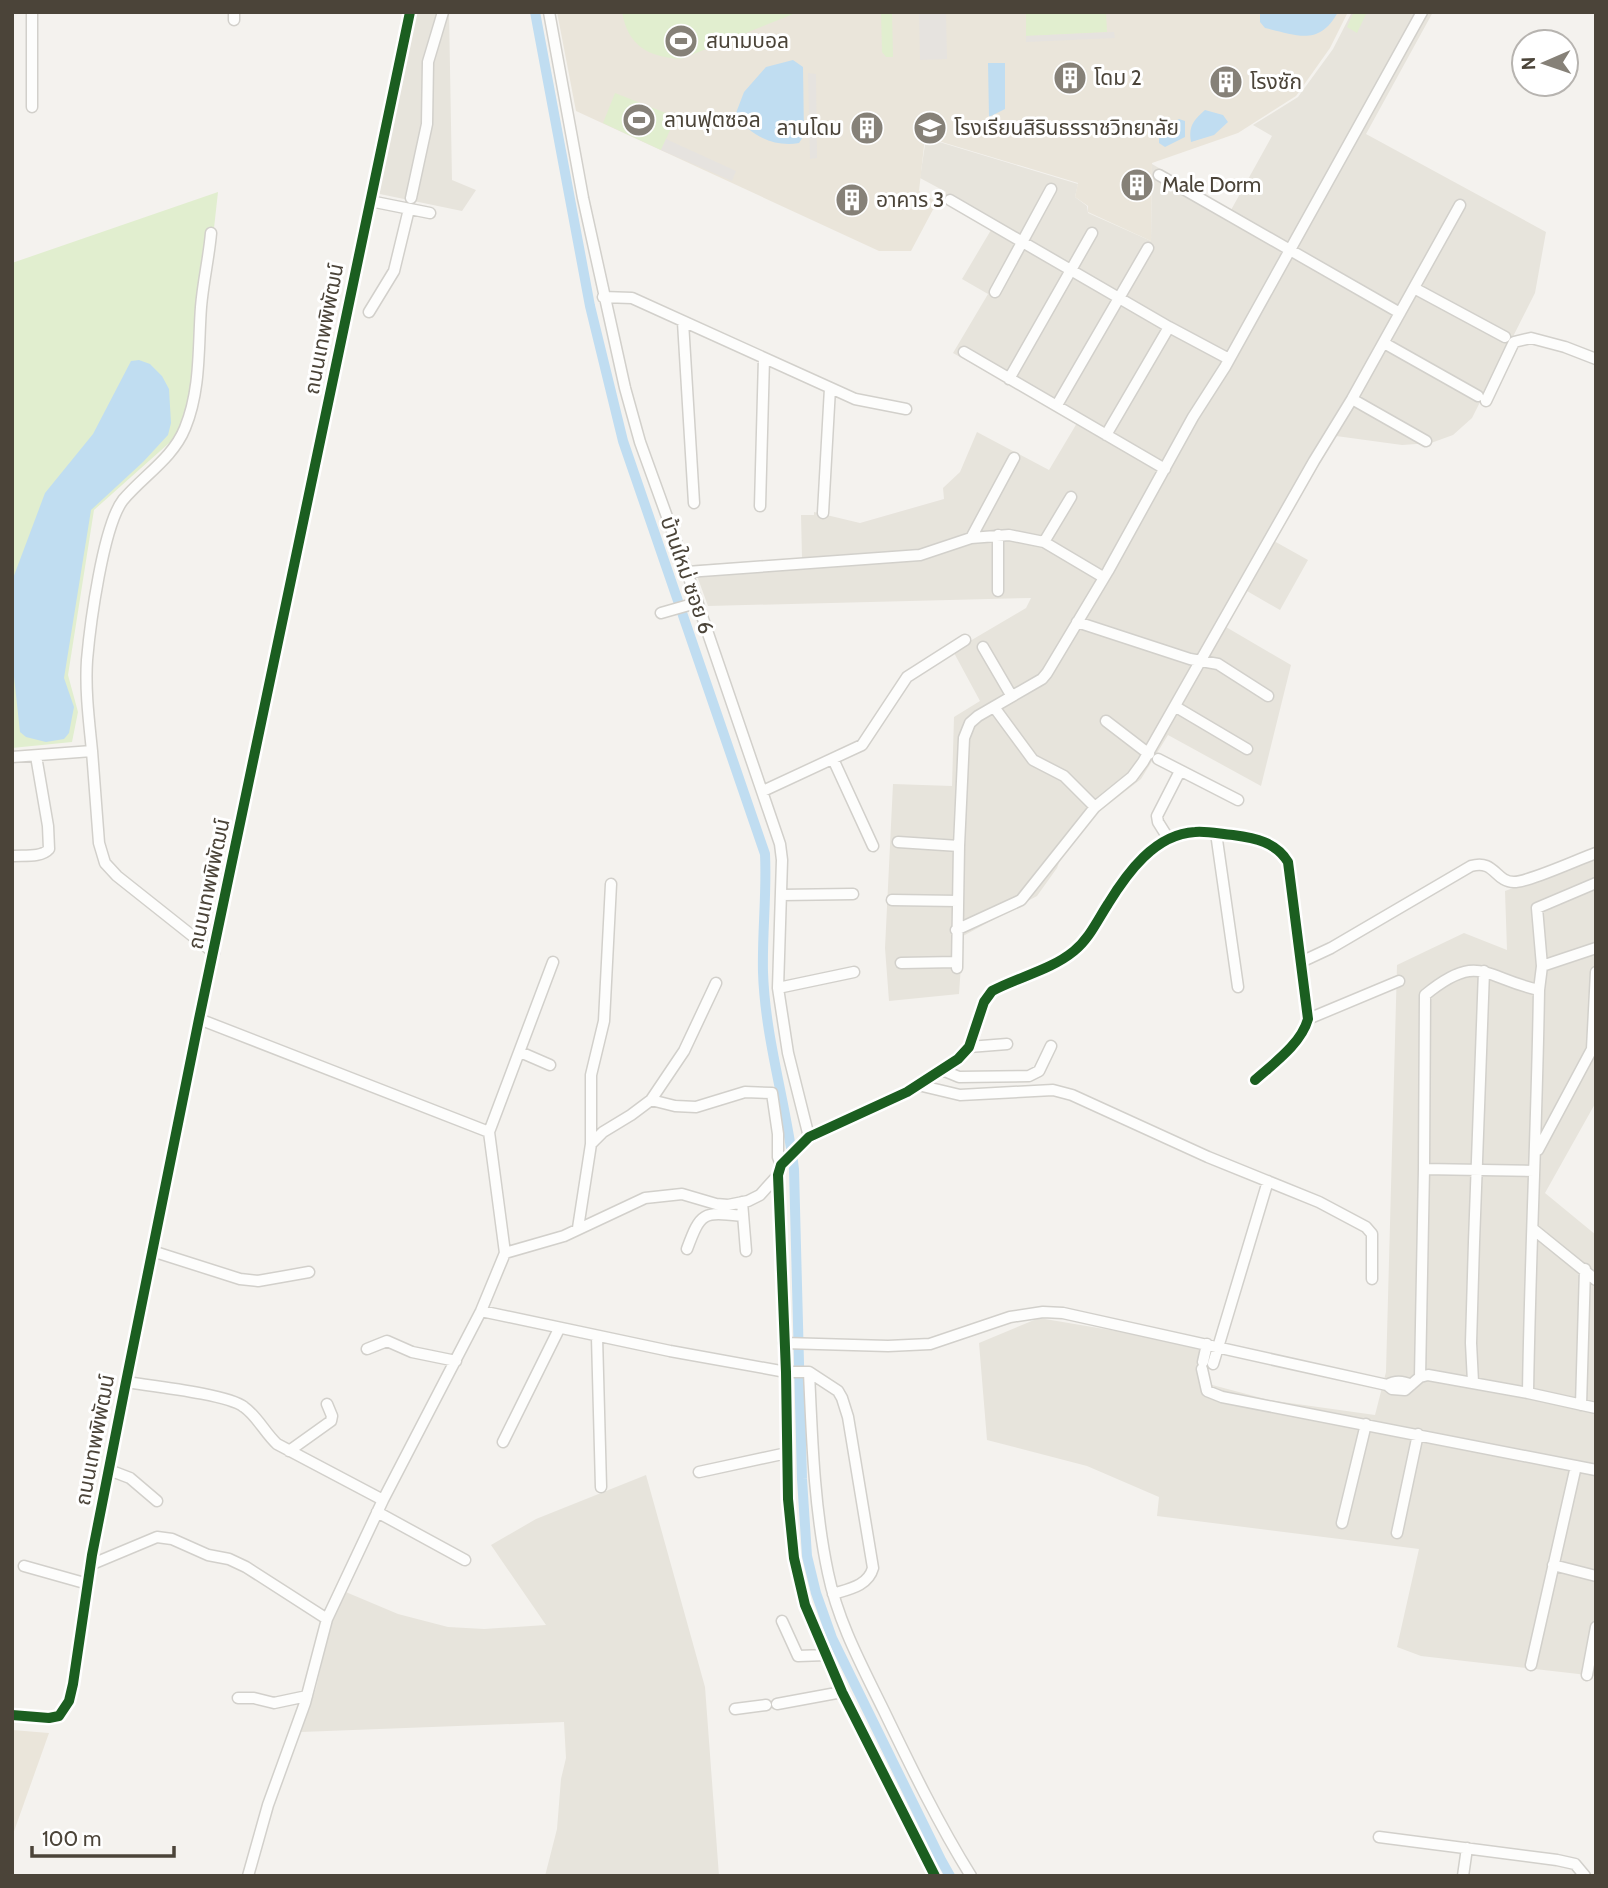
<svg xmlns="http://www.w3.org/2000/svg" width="1608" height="1888" font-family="Cabin,'Noto Sans Thai',sans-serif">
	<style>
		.residential { fill: #e7e4dc }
		.education { fill: #eae5da }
		.green { fill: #e1eecf }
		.parking { fill: #e6e3df }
		.water { fill: #c0ddf1 }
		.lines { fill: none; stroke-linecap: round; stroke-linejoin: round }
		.canal { stroke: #c0ddf1; stroke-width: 10 }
		.minor-casing { stroke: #d2d0cb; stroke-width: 13 }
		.minor { stroke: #fdfdfc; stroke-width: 10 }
		.cycleway-casing { stroke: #fff; stroke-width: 15 }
		.cycleway { stroke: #1b5e20; stroke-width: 10 }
		.labels { text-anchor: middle; stroke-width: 6; stroke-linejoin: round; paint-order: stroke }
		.poi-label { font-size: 21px; fill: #4b4439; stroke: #fff; text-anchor: start }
		.street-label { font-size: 21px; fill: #4b4439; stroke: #fff }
	</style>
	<rect width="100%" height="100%" fill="#f4f2ee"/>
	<path class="residential" d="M415,12H449L452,180L476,190L462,211L375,193Z
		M1352,12H1433L1366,134L1546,232L1535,293L1472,418L1453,435L1431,443L1402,445L1336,436L1274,541L1308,560L1280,610L1247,591L1226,627L1291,665L1261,786L1168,735L1141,779L1090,819L1064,850L1057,868L1037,896L963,936L959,994L889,1001L885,948L893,784L952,786L954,717L980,701L953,651L1026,608L1031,598L708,606L693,565L802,558L801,515H814V512L860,523L944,499L943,488L960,472L977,432L1049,470L1077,423L953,353L988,294L962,279L991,230L942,201L946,192L920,178L926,138L1078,184L1075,197L1087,206L1088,213L1151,241L1152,164L1231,210L1272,136L1253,125L1298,97L1333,49Z
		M1596,857V1102L1545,1193L1596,1235V1676L1421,1656L1397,1647L1419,1549L1157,1516L1159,1497L1087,1466L987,1440L979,1343L1039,1318L1205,1346L1201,1382L1269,1400L1375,1415L1386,1372L1397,965L1464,933L1507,950L1505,891Z
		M646,1475L705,1687L719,1876H545L557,1829L561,1779L566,1758L564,1722L301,1732L316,1688L329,1633L328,1626L341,1590L398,1614L448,1627L484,1629L546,1625L491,1545L536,1519Z"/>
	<path class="education" d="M557,12H1348L1330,48L1296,96L1238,133L1152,163L1151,241L1088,212V206L1075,197L1078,183L925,137L919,191L937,202L911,251H879L576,111Z
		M12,1730L49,1733L12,1837Z"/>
	<path class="green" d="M622,12H798L681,59C648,57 628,46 622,12Z
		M892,12L893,57H886L882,52L881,13Z
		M1017,12H1106L1107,32L1026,36V14Z
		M1354,12H1367L1357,33L1347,27Z
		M615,93L676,117L661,150L603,123Z
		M218,192L199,364L190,407L177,436L94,510L68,675L78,712L72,742L12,748V263Z"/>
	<path class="parking" d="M919,12H946L947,59L920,60Z
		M1114,32L1115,38L1026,42V36Z
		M808,73L816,74L817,158L810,159Z
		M666,139L736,171L732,181L661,150Z"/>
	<path class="water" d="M1260,12H1338C1319,47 1297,35 1265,28L1260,22Z
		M793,60L803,67L804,135L799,143C775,148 747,135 736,113L744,92L766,67Z
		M988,63H1005V109L989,117Z
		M1205,110L1223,115L1228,122L1214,135L1191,142C1188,126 1194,120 1205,110Z
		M1179,119L1185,121V137L1165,147L1159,143V131Z
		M139,360L150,364L162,376L169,389L171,423L168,435L143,462L91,510L64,678L74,707L69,733L64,739L46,742L26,737L20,732L12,658V581L45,493L93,434L131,361Z"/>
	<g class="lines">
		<path class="canal" d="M535,12L590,306L623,441L765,854C767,893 762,933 763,972C765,1038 786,1103 794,1169L802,1479L807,1556L816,1593L832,1638L941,1860L950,1876"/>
		<defs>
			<path id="minor" d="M32,12V107
				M549,12L583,198L625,388L640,442L687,572L780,844L782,860L778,988L788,1053L809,1137
				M234,20V12
				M1159,175L1400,313
				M411,198L427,124L428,62L443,12
				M950,200L1169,327L1229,359
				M370,201L430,213
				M1414,288L1505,337
				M995,292L1051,189
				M603,297L632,298L855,399L906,409
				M369,312L394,271L409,209
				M683,322L694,503
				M1384,343L1478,396
				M964,352L1165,469
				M1009,379L1092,233
				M1352,399L1426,441
				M1486,401L1514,342L1531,338L1565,347L1596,359
				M1057,405L1148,248
				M1106,435L1169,327
				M760,506L764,358
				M823,513L830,388
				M971,538L1014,458
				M1044,542L1071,497
				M687,572L920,555L971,538L1009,535L1044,542L1103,577
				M998,591V535
				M661,613L696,603
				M1077,622L1190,659L1218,664L1268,696
				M983,647L1011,695
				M994,707L1033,760L1064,776L1095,807
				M1176,707L1247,749
				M1106,721L1149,754
				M92,751C89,721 85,690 87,660C90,625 103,526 123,500C143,476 173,458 185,428C201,389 198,347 201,307C203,282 209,257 211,233
				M12,757L92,751L99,843L105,863L117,876L214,953
				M833,759L873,846
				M1158,759L1238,800
				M763,791L862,745L907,677L965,640
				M1216,833L1238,987
				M1168,838L1158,822L1157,816L1180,771
				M898,842L959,846
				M12,856C24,855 41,858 49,849L48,826L36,756
				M781,895L853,894
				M892,900L958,901
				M956,930L1021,900L1095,807L1132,777L1143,762L1314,461L1352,399L1460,205
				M1301,962L1331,948L1471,866C1495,859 1495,882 1514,882C1529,882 1579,859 1596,853
				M901,963L957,962
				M1542,966L1537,908L1596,883
				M957,968L959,846L964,738L970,723L978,716L1042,679L1047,673L1108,571L1193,417L1225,367L1422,12
				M778,988L854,972
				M199,1019L489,1132
				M1308,1019L1399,981
				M969,1047L1007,1044
				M520,1052L550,1065
				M942,1070L959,1077L1029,1076L1039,1071L1051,1046
				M918,1085L960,1095L1053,1090L1072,1095L1208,1157L1319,1202L1366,1227L1372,1234V1279
				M651,1100L675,1106L696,1107L745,1092L772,1093L778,1134V1157L781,1165
				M591,1144L603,1132L631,1115L651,1100L684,1051L716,983
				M1538,1150L1592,1049L1596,972
				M1424,1169L1425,995C1479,951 1484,978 1539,990L1542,966L1596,948
				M742,1202L746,1251
				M578,1228L591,1144V1075L604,1021L611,884
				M1533,1229L1596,1280
				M687,1249C701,1211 703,1212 743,1216
				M152,1251L240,1279L258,1281L309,1272
				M505,1253L564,1236L645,1198L682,1194L716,1204L728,1205L748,1201L760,1195L778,1175
				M481,1311L670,1351L786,1372H809L838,1391L842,1398L848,1417L873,1568C868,1586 849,1589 833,1594
				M597,1337L601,1487
				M784,1343L888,1346L930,1344L1010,1317L1043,1312L1063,1313L1387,1385L1392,1389L1405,1390L1420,1377L1428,1375L1528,1393L1596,1408
				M367,1349L387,1341L412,1352L456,1361
				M1203,1362L1207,1344
				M1213,1364L1268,1181
				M1202,1369L1207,1391L1222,1397L1596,1470
				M809,1372C812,1439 814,1507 828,1573C838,1622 862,1666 884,1711C911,1767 938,1823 971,1876
				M1420,1377L1424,1169L1534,1171
				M126,1382C151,1386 228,1394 244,1407C257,1416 265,1433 277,1444L383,1500
				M1473,1382L1471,1343L1474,1242L1484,971
				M1387,1385C1396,1380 1403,1381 1411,1385
				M1528,1393C1530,1258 1537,1124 1539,990
				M1581,1405L1585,1269
				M503,1442L559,1329
				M289,1451L331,1421L332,1416L327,1404
				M109,1470L130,1478L157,1501
				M699,1472L787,1453
				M377,1512L465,1560
				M1342,1523L1366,1424
				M1397,1533L1418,1434
				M90,1565L157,1537L172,1539L208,1555L229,1559L246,1567L327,1619
				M1553,1565L1596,1576
				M24,1566L88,1584
				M782,1621L798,1656L826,1655
				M1531,1665L1576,1466
				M1587,1675L1596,1627
				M238,1698H254L274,1703L307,1696
				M777,1704L842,1692
				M735,1709L766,1705
				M12,1715L49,1718L59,1716L69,1701L73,1684L92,1555L126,1382L199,1019L410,12
				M1379,1837L1557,1860L1575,1864L1585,1876
				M248,1876L268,1805L305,1703L327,1619L383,1500L481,1311L505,1253L489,1132L553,962
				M935,1876L842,1692L805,1605L794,1558L788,1499L786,1372L778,1175L781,1165L809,1137L907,1092L958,1059L969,1047L984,1002L992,991C1018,977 1051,970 1074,951C1089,939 1097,921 1108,904C1127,873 1155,834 1195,832C1208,831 1220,834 1233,835C1255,838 1276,842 1288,862L1308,1019C1301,1044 1274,1063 1255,1080
				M1463,1876L1467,1848"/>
		</defs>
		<use href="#minor" class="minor-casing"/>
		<use href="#minor" class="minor"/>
		<defs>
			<path id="cycleway" d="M12,1715L49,1718L59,1716L69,1701L73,1684L92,1555L126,1382L199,1019L410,12
				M935,1876L842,1692L805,1605L794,1558L788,1499L786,1372L778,1175L781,1165L809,1137L907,1092L958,1059L969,1047L984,1002L992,991C1018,977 1051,970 1074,951C1089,939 1097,921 1108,904C1127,873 1155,834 1195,832C1208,831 1220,834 1233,835C1255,838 1276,842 1288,862L1308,1019C1301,1044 1274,1063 1255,1080"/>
		</defs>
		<use href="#cycleway" class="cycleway-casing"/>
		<use href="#cycleway" class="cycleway"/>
	</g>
	<defs>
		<symbol id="stadium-disc" viewBox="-11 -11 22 22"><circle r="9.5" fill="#868178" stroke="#fff"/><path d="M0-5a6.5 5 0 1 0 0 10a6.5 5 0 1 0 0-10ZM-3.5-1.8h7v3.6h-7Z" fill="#fff"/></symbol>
		<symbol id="building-disc" viewBox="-11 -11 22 22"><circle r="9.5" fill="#868178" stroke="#fff"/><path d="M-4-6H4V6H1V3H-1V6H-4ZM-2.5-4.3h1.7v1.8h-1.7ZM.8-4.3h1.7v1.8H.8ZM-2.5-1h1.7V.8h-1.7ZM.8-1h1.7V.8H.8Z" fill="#fff"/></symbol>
		<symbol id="school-disc" viewBox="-11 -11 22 22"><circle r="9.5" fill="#868178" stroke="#fff"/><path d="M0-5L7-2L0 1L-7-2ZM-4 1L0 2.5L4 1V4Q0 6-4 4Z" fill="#fff"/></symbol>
	</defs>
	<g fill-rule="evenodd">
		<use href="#stadium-disc" x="662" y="22" width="38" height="38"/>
		<use href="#building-disc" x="1051" y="59" width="38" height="38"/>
		<use href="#building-disc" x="1207" y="63" width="38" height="38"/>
		<use href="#stadium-disc" x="620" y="101" width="38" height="38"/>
		<use href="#building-disc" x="848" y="109" width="38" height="38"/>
		<use href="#school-disc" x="911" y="109" width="38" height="38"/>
		<use href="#building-disc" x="1118" y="166" width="38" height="38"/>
		<use href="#building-disc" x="833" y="181" width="38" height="38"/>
	</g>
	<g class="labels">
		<g class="poi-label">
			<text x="706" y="48">สนามบอล</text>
			<text x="1094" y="85">โดม 2</text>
			<text x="1250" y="89">โรงซัก</text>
			<text x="664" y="127">ลานฟุตซอล</text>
			<text x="842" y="135" text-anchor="end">ลานโดม</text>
			<text x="954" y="135">โรงเรียนสิรินธรราชวิทยาลัย</text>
			<text x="1162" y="192">Male Dorm</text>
			<text x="876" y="207">อาคาร 3</text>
		</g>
		<g class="street-label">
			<text transform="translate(324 329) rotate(-79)" y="7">ถนนเทพพิพัฒน์</text>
			<text transform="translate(687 575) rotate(71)" y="7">บ้านใหม่ ซอย 6</text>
			<text transform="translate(209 884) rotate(-78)" y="7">ถนนเทพพิพัฒน์</text>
			<text transform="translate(95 1440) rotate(-79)" y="7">ถนนเทพพิพัฒน์</text>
		</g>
	</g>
	<rect width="1608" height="1888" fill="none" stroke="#4b4439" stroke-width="28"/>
	<g transform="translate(1545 63) rotate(268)"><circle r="33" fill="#ffffff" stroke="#b7b4b0" stroke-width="2"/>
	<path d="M0-5L12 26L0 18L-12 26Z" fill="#868178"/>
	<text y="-10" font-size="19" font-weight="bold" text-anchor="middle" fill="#4b4439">N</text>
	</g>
	<path d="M32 1846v10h142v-10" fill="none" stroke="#4b4439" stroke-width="3.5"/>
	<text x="42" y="1846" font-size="21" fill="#4b4439" stroke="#ffffff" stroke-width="5" paint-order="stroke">100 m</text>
</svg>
